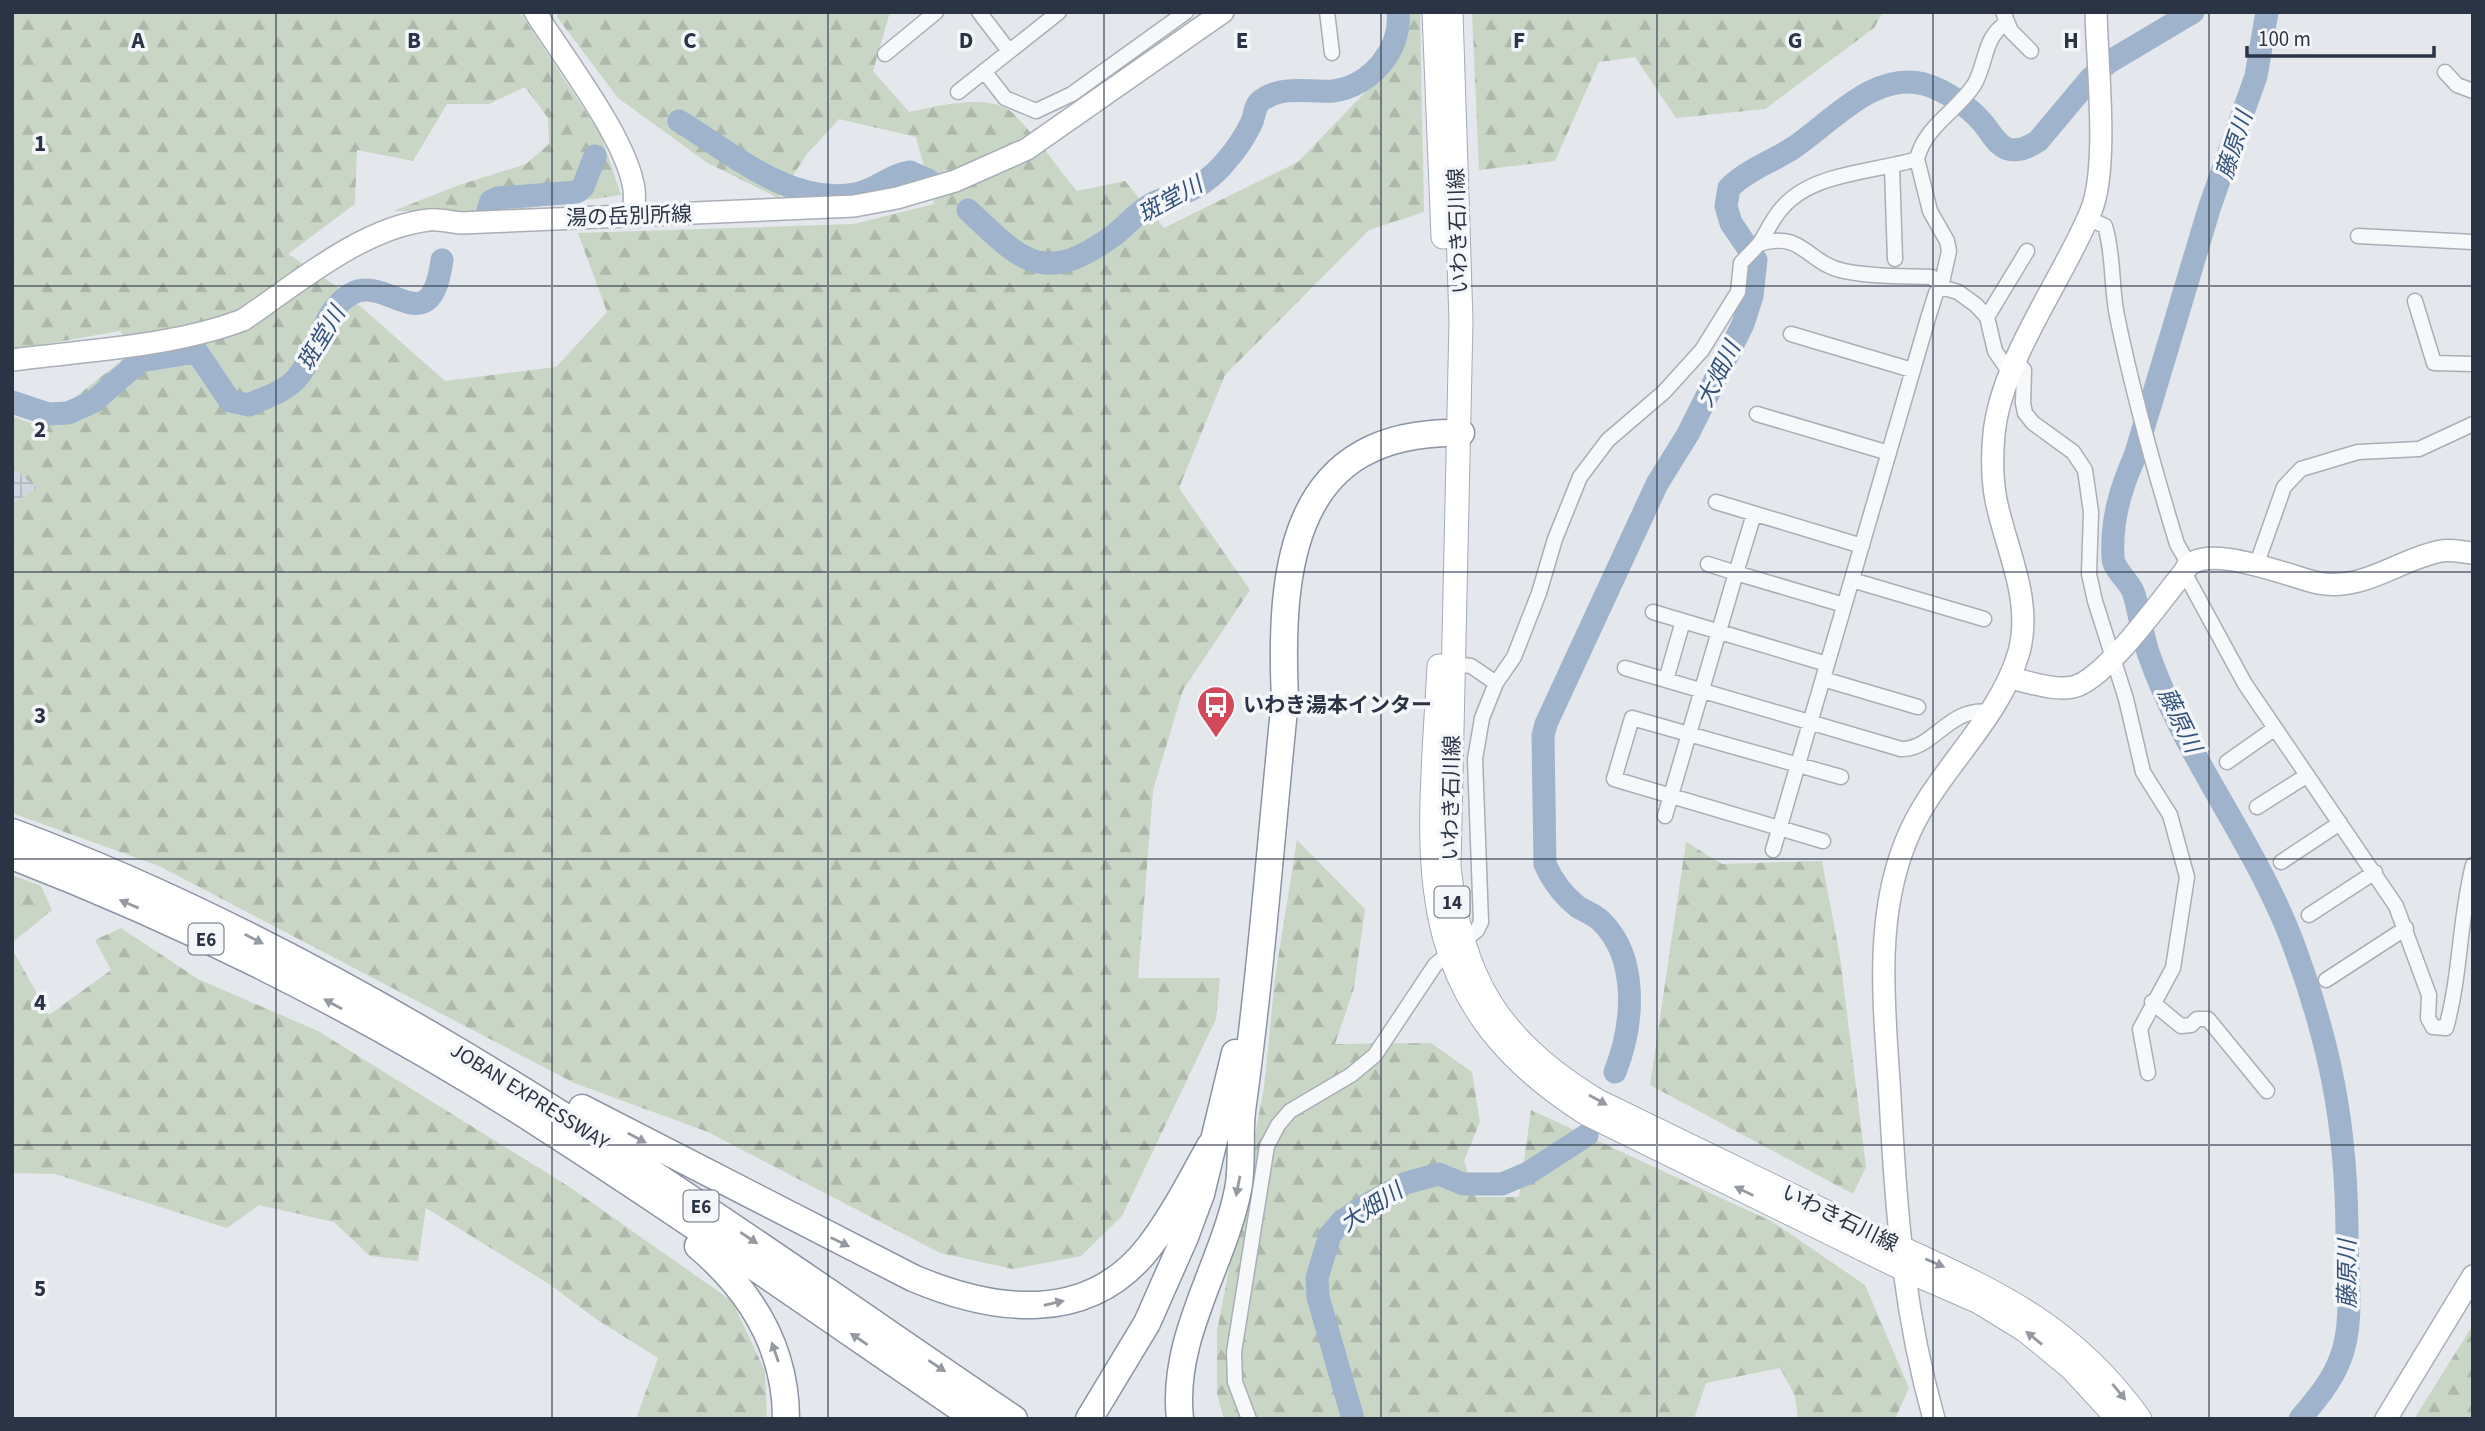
<svg xmlns="http://www.w3.org/2000/svg" width="2485" height="1431" font-family="'Source Sans 3','Noto Sans JP',sans-serif">
	<style>
		.industrial { fill: url(#industrial-grid) }
		.forest { fill: url(#forest-firs) }
		.lines { fill: none; stroke-linecap: round; stroke-linejoin: round }
		.river { stroke: #9fb4cc; stroke-width: 23 }
		.street-casing { stroke: #a9aeb7; stroke-width: 17 }
		.secondary-casing { stroke: #a9aeb7; stroke-width: 24 }
		.primary-casing { stroke: #a3abb8; stroke-width: 25 }
		.highway-casing { stroke: #8b94a3; stroke-width: 29 }
		.street { stroke: #f7f8fa; stroke-width: 14 }
		.secondary { stroke: #fff; stroke-width: 21 }
		.primary { stroke: #fff; stroke-width: 23 }
		.highway { stroke: #fff; stroke-width: 26 }
		.oneway { fill: #959aa2 }
		.grid { fill: none; stroke: #2b3445; stroke-width: 2; stroke-opacity: 0.55 }
		.labels { text-anchor: middle; stroke-width: 7; stroke-linejoin: round; paint-order: stroke }
		.shield { fill: #f4f6f9; stroke: #676e7b; stroke-width: 2 }
		.shield-label { font-size: 19px; font-weight: bold; fill: #2b3445 }
		.street-label { font-size: 21px; fill: #2b3445; stroke: #f4f6f9 }
		.poi-label { font-size: 21px; font-weight: bold; fill: #2b3445; stroke: #f4f6f9; text-anchor: start }
		.water-label { font-size: 23px; font-style: italic; fill: #34527a; stroke: #f4f6f9 }
		.grid-label { font-size: 23px; text-anchor: middle; font-weight: bold; fill: #2b3445; stroke: #f4f6f9; stroke-width: 7; stroke-linejoin: round; paint-order: stroke }
	</style>
	<defs>
		<pattern id="industrial-grid" width="8" height="8" patternUnits="userSpaceOnUse" patternTransform="scale(1.75)"><rect width="8" height="8" fill="#d2d6de"/><path d="M0 4h8M4 0v8" fill="none" stroke="#b4b8c0"/></pattern>
		<pattern id="forest-firs" width="22" height="20" patternUnits="userSpaceOnUse" patternTransform="scale(1.75)"><rect width="22" height="20" fill="#c9d6c5"/><path d="M5 1l3.5 6h-7zM16 11l3.5 6h-7z" fill="#adb8ab"/></pattern>
	</defs>
	<rect width="100%" height="100%" fill="#e4e7ec"/>
	<path class="industrial" d="M12,466L37,488L12,504Z"/>
	<path class="forest" d="M12,12H520L601,135L621,195L508,211H393L459,185L526,164L549,144L548,118L525,87L489,104H447L413,161L357,150L355,204L288,254L342,290L445,381L556,367L607,312L578,233L854,224L934,204L916,137L839,119L807,154L778,198L706,162L618,98L557,17V12H890L873,71L909,112C937,106 979,95 1006,108C1019,114 1064,176 1077,191L1125,181L1164,228L1298,162L1401,55L1397,12H1420L1424,212L1369,230L1225,375L1179,488L1250,590L1183,690L1153,790L1138,978H1220L1216,1019L1122,1216L1081,1256L1013,1269L940,1253L708,1132L574,1083L159,866L12,813V504L37,488L12,467V416L30,423L70,401L134,351L120,331L12,350Z
		M1472,12H1883L1874,28L1765,109L1676,118L1635,57L1599,62L1555,161L1479,170Z
		M1297,840L1365,909L1354,988L1335,1044L1431,1043L1472,1072L1480,1122L1464,1161L1476,1197H1519L1531,1110L1773,1222L1865,1285L1909,1388L1895,1419H1798L1795,1396L1780,1368L1706,1383L1694,1419H1224L1217,1394V1331L1264,1088L1275,978Z
		M1686,842L1722,864L1822,861L1840,957L1866,1167L1853,1194L1650,1085Z
		M12,875L41,886L52,910L12,943Z
		M121,928L198,979L318,1031L568,1186L732,1301L765,1371L767,1419H643L637,1416L658,1358L596,1319L549,1284L426,1208L418,1261L370,1256L334,1222L259,1205L227,1228L55,1174L12,1173V949L49,1015L111,970L95,940Z
		M2473,1325V1419H2414Z"/>
	<g class="lines">
		<path class="river" d="M2267,12L2256,76L2210,206L2135,456C2120,490 2111,521 2113,558C2114,571 2130,581 2134,594C2140,614 2142,635 2149,655C2184,755 2253,840 2291,938C2330,1041 2347,1126 2347,1237C2347,1276 2355,1326 2339,1362C2330,1384 2315,1401 2300,1419
			M679,121C730,152 791,206 855,194C875,191 891,174 910,172L928,180
			M488,210L491,201L498,198L577,192L583,187L595,156
			M968,210C1021,260 1042,287 1113,236C1126,226 1136,213 1150,205C1159,199 1169,198 1180,194C1198,188 1215,175 1227,160C1236,150 1245,136 1251,124C1256,114 1253,104 1265,98C1287,85 1310,93 1333,91C1371,86 1402,49 1398,12
			M12,402L48,414L68,413L93,402L140,361L197,352L230,401L249,405C264,398 284,392 296,379C318,355 321,311 351,294C388,273 430,347 442,260
			M1615,1072C1633,1027 1640,959 1601,921C1595,915 1586,912 1578,907C1564,896 1552,880 1545,864L1543,736L1546,724L1657,484L1688,434L1743,324L1752,296L1756,260L1731,223L1726,206L1729,188C1747,170 1773,161 1793,148C1831,123 1873,71 1924,84C1945,90 1968,106 1982,122C1990,131 1996,145 2008,149C2019,152 2029,147 2038,141L2091,78L2109,62L2193,12
			M1353,1419L1318,1297L1317,1278L1330,1235L1342,1221L1366,1205L1406,1183L1439,1174L1463,1184H1502L1528,1173L1587,1135"/>
		<defs>
			<path id="street" d="M979,12L1009,51
				M1327,12L1332,53
				M2003,12L2011,31L2031,51
				M885,54L936,12
				M984,71L1005,98L1036,111L1072,94L1186,12
				M2445,72L2457,85L2473,91
				M958,92L1059,12
				M1917,159L1930,211L1947,241L1949,251L1941,287
				M1892,167L1895,259
				M2087,218L2105,226C2114,255 2111,287 2117,316C2133,394 2154,469 2177,544L2188,563
				M2358,236L2473,242
				M1941,287L1932,277C1903,276 1872,277 1844,271C1806,263 1803,230 1759,244C1767,232 1773,217 1783,207C1813,172 1876,172 1917,159C1925,126 1956,112 1974,85C1987,63 1983,38 2006,23
				M2415,301L2434,363L2473,364
				M1987,317L2027,251
				M1791,334L1912,370
				M2016,361L2024,370L2023,403L2025,413L2033,423L2073,452L2085,470L2091,512L2089,574L2095,601L2126,699L2143,772L2170,815L2187,877L2173,968L2140,1029L2148,1073
				M1757,414L1889,453
				M1716,502L1862,546
				M1708,564L1736,573L1754,514
				M2256,566L2284,487L2301,469L2358,452L2419,449L2473,424
				M2184,572L2245,684L2396,906L2429,995L2428,1018L2433,1027L2446,1028C2461,974 2459,920 2473,865
				M1852,580L1984,619
				M1653,612L1827,664
				M1625,668L1901,749C1934,750 1948,706 1990,712
				M1823,679L1918,707
				M1666,680L1683,621
				M1496,683L1514,657L1539,593L1555,539L1580,477L1608,440L1664,392L1702,350L1738,292L1741,263L1759,244
				M2227,762L2274,729
				M2257,807L2306,776
				M1665,816L1736,573L1844,605
				M1823,841L1614,779L1632,718L1841,777
				M1773,850L1929,315L1936,293L1941,287L1958,292L1976,305L1987,317L1995,351L2010,373
				M2281,862L2340,823
				M2309,915L2375,872
				M2326,980L2406,928
				M2152,1002L2181,1026L2191,1025L2197,1019H2208L2267,1091
				M1249,1419L1235,1382L1234,1352L1267,1146L1278,1125L1290,1111L1351,1075L1375,1055L1435,965L1477,930L1481,922L1475,759L1482,718L1496,683L1471,666L1446,663"/>
			<path id="secondary" d="M535,12C563,57 627,139 634,189C635,198 634,207 634,216
				M12,360C88,350 171,347 243,320C296,284 363,227 429,220C439,219 451,222 461,223L854,206L897,198L955,181L1027,149L1223,12
				M2010,678C2030,682 2053,691 2073,687C2104,681 2162,599 2184,572C2199,538 2290,577 2318,583C2363,592 2399,559 2441,551C2451,549 2462,552 2473,553
				M1934,1419C1903,1309 1896,1210 1890,1097C1885,1013 1873,922 1906,841C1933,773 1998,724 2019,652C2033,599 2006,550 1996,500C1992,479 1992,455 1994,434C2001,361 2063,279 2091,211C2109,167 2097,64 2096,12
				M2386,1419L2473,1276"/>
			<path id="primary" d="M1434,12L1443,237
				M1451,12L1461,321L1449,866C1461,980 1500,1042 1598,1101C1685,1143 1771,1185 1857,1227C1971,1282 2062,1310 2140,1419
				M1439,666C1429,857 1402,997 1587,1114L1901,1268L1979,1302L2026,1331L2071,1368L2118,1419"/>
			<path id="highway" d="M12,832C378,968 694,1202 1014,1419
				M12,856C195,927 373,1017 538,1123C686,1218 831,1320 976,1419
				M582,1108L913,1278C993,1312 1088,1326 1149,1247C1173,1216 1191,1180 1210,1146
				M698,1246C751,1291 786,1347 786,1419
				M1089,1419L1147,1323L1185,1237L1201,1194L1235,1053
				M1180,1419C1171,1337 1222,1268 1238,1190C1243,1164 1239,1137 1242,1111C1261,974 1271,837 1285,700C1279,567 1291,429 1461,433"/>
		</defs>
		<use href="#street" class="street-casing"/>
		<use href="#secondary" class="secondary-casing"/>
		<use href="#primary" class="primary-casing"/>
		<use href="#highway" class="highway-casing"/>
		<use href="#street" class="street"/>
		<use href="#secondary" class="secondary"/>
		<use href="#primary" class="primary"/>
		<use href="#highway" class="highway"/>
	</g>
	<defs><path id="oneway-solid" d="M-6-.8H1V-3.2L6.5 0L1 3.2V.8H-6Z" transform="scale(1.75)"/></defs>
	<g class="oneway">
		<use href="#oneway-solid" transform="translate(129 904) rotate(-157)"/>
		<use href="#oneway-solid" transform="translate(254 939) rotate(27)"/>
		<use href="#oneway-solid" transform="translate(333 1004) rotate(-151)"/>
		<use href="#oneway-solid" transform="translate(1598 1100) rotate(29)"/>
		<use href="#oneway-solid" transform="translate(637 1138) rotate(28)"/>
		<use href="#oneway-solid" transform="translate(1238 1186) rotate(101)"/>
		<use href="#oneway-solid" transform="translate(1744 1191) rotate(-154)"/>
		<use href="#oneway-solid" transform="translate(749 1238) rotate(34)"/>
		<use href="#oneway-solid" transform="translate(840 1242) rotate(26)"/>
		<use href="#oneway-solid" transform="translate(1935 1263) rotate(23)"/>
		<use href="#oneway-solid" transform="translate(1054 1303) rotate(-13)"/>
		<use href="#oneway-solid" transform="translate(2034 1338) rotate(-141)"/>
		<use href="#oneway-solid" transform="translate(859 1339) rotate(-146)"/>
		<use href="#oneway-solid" transform="translate(775 1352) rotate(-109)"/>
		<use href="#oneway-solid" transform="translate(937 1366) rotate(34)"/>
		<use href="#oneway-solid" transform="translate(2119 1392) rotate(51)"/>
	</g>
	<path class="grid" d="M276,12V1419M552,12V1419M828,12V1419M1104,12V1419M1381,12V1419M1657,12V1419M1933,12V1419M2209,12V1419M12,286H2473M12,572H2473M12,859H2473M12,1145H2473"/>
	<defs>
		<symbol id="bus-pin" viewBox="-11 -11 22 30"><path d="M0 17L-7.5 6A9.5 9.5 0 1 1 7.5 6Z" fill="#d1495b" stroke="#f4f6f9"/><path d="M-5-6H5V4H4V6H2V4H-2V6H-4V4H-5ZM-3.5-4V0h7V-4ZM-3.5 1.2v1.5H-2V1.2ZM2 1.2v1.5H3.5V1.2Z" fill="#fff"/></symbol>
	</defs>
	<g fill-rule="evenodd">
		<use href="#bus-pin" x="1194" y="683" width="44" height="60"/>
	</g>
	<g class="labels">
		<g class="shield">
			<rect x="1434.5" y="886.5" width="35" height="31" rx="5"/>
			<rect x="188.5" y="923.5" width="35" height="31" rx="5"/>
			<rect x="683.5" y="1190.5" width="35" height="31" rx="5"/>
		</g>
		<g class="shield-label">
			<text x="1452" y="909">14</text>
			<text x="206" y="946">E6</text>
			<text x="701" y="1213">E6</text>
		</g>
		<g class="street-label">
			<text transform="translate(629 216) rotate(-2)" y="7">湯の岳別所線</text>
			<text transform="translate(1458 231) rotate(-92)" y="7">いわき石川線</text>
			<text transform="translate(1451 798) rotate(-89)" y="7">いわき石川線</text>
			<text transform="translate(530 1096) rotate(32)" y="7">JOBAN EXPRESSWAY</text>
			<text transform="translate(1840 1218) rotate(26)" y="7">いわき石川線</text>
		</g>
		<g class="poi-label">
			<text x="1243" y="712">いわき湯本インター</text>
		</g>
		<g class="water-label">
			<text transform="translate(2234 145) rotate(-72)" y="8">藤原川</text>
			<text transform="translate(1170 199) rotate(-29)" y="8">斑堂川</text>
			<text transform="translate(321 338) rotate(-59)" y="8">斑堂川</text>
			<text transform="translate(1718 374) rotate(-64)" y="8">大畑川</text>
			<text transform="translate(2180 720) rotate(64)" y="8">藤原川</text>
			<text transform="translate(1371 1207) rotate(-33)" y="8">大畑川</text>
			<text transform="translate(2347 1274) rotate(-90)" y="8">藤原川</text>
		</g>
	</g>
	<g class="grid-label">
		<text x="138" y="48">A</text>
		<text x="414" y="48">B</text>
		<text x="690" y="48">C</text>
		<text x="966" y="48">D</text>
		<text x="1242" y="48">E</text>
		<text x="1519" y="48">F</text>
		<text x="1795" y="48">G</text>
		<text x="2071" y="48">H</text>
		<text x="40" y="151">1</text>
		<text x="40" y="437">2</text>
		<text x="40" y="723">3</text>
		<text x="40" y="1010">4</text>
		<text x="40" y="1296">5</text>
	</g>
	<rect width="2485" height="1431" fill="none" stroke="#2b3445" stroke-width="28"/>
	<path d="M2247 46v10h187v-10" fill="none" stroke="#2b3445" stroke-width="3.5"/>
	<text x="2258" y="46" font-size="21" fill="#2b3445" stroke="#f4f6f9" stroke-width="5" paint-order="stroke">100 m</text>
</svg>
